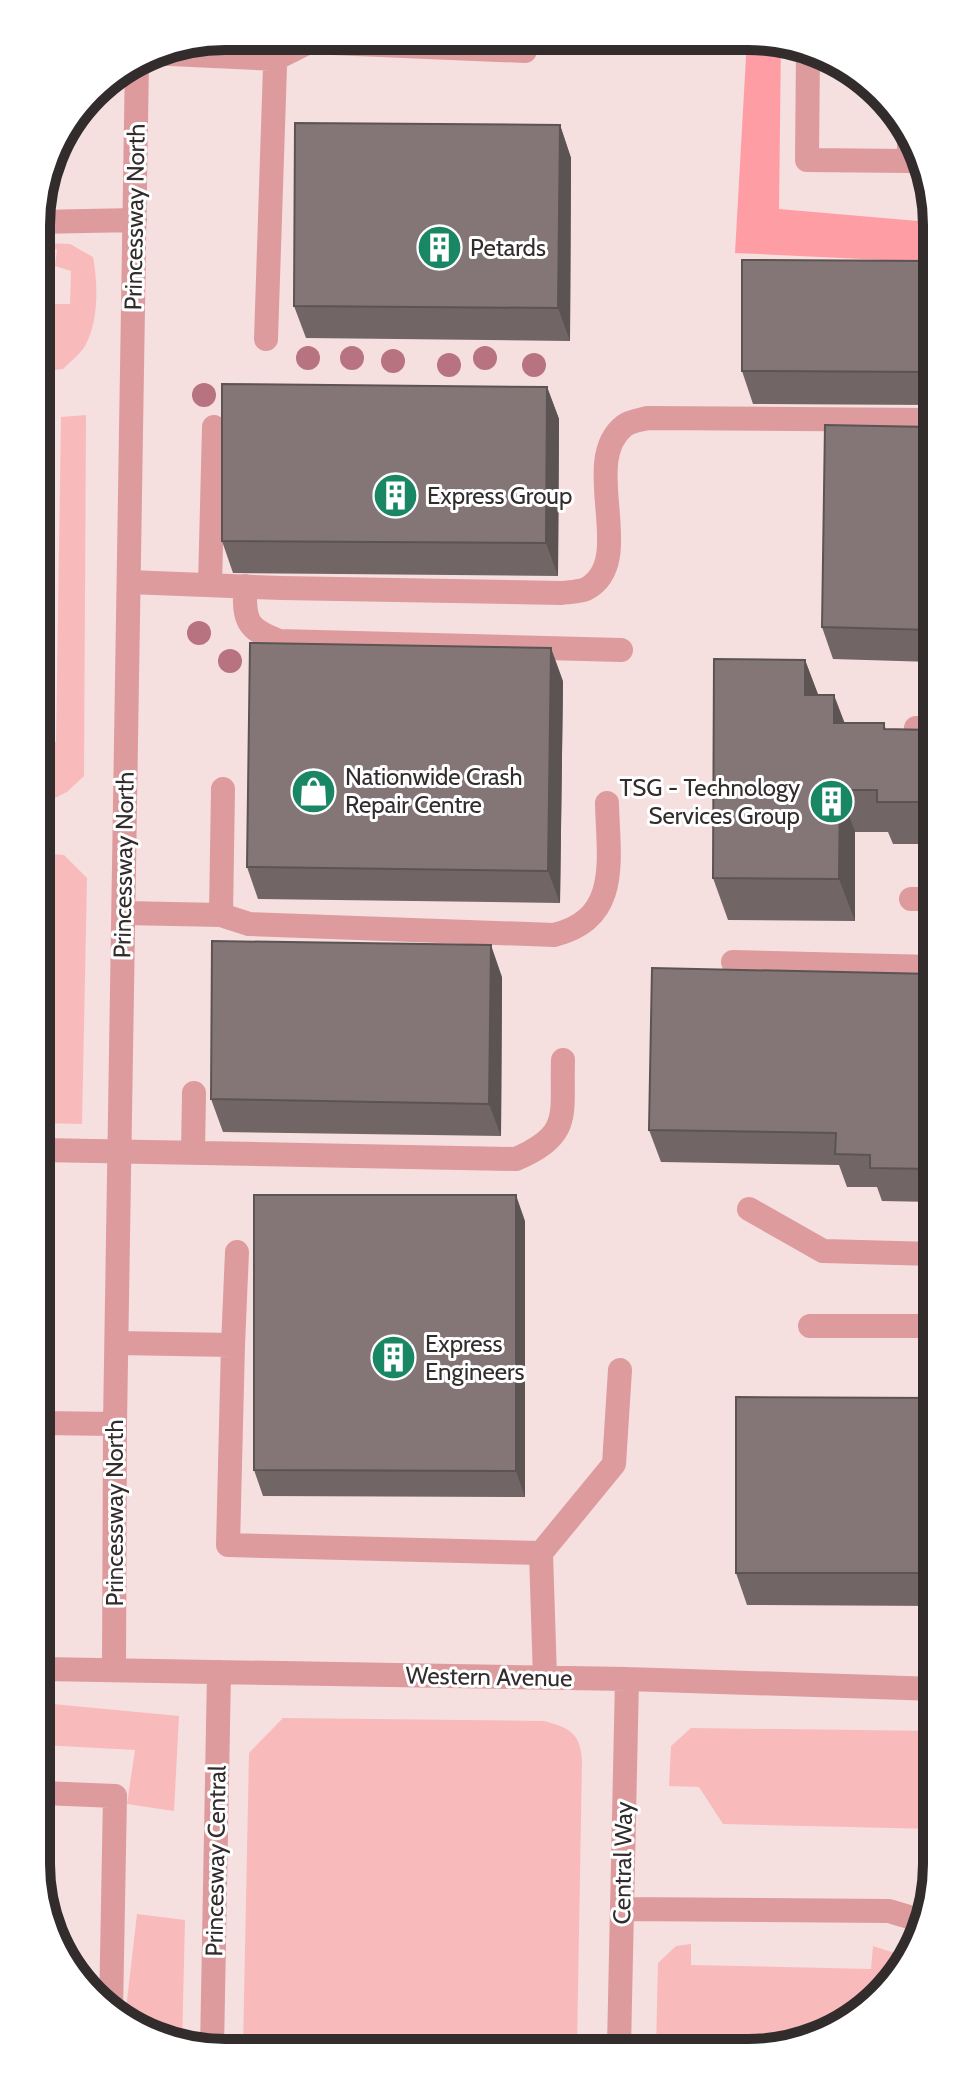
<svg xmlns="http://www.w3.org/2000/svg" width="973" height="2089" font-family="Cabin,sans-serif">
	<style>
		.built { fill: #f6dfdf }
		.green { fill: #f9babc }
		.forest { fill: #fe9ea4 }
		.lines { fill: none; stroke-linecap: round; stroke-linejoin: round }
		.minor { stroke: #dd9b9e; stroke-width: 24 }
		.tree { fill: #b87381 }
		.wall { fill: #726566 }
		.shaded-wall { fill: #5c5353 }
		.building { fill: #847677; stroke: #5c5353; stroke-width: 2 }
		.labels { text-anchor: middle; stroke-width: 6; stroke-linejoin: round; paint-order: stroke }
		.street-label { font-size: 24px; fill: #322c2d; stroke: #fff }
		.poi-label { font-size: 24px; fill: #322c2d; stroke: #fff; text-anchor: start }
		.rim { fill: none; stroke: #322c2d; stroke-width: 10 }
	</style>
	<rect width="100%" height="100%" fill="#fff0f0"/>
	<path class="built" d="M225,36L785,40L873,83L930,175L937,1877L890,1988L798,2046L188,2049L100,2006L43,1914L36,212L56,141L100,83L153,50Z"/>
	<path class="green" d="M37,243L70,244L93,257C98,284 99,321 85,346C80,354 70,362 63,369L37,372V304H70L71,271L55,266L57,249L37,250Z
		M86,415L84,776L67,792L51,800L39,793L38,744L56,742L61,417Z
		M39,853L64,855L87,878L82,1124L40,1123Z
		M42,1703L179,1716L174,1811L127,1804L135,1750L42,1745Z
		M283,1718L544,1721C569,1728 580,1732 582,1760L577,2048L243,2049L249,1753Z
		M691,1728L936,1731V1829L723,1824L699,1787L669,1786L671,1746Z
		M137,1914L185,1920L182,2046L125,2018Z
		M691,1944V1965L871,1969L873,1946L898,1954L903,1959L890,1988L798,2046L656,2047L658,1963L676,1946Z"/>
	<path class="forest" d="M747,39L781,40L779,209L918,221L925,262L735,253Z"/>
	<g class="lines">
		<path class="minor" d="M808,51L807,160L909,161V141
			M149,53L275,59L309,42L525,51
			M36,222L135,220
			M266,339L276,36
			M129,582L281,588L561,593C569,592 579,592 586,589C639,561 578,462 624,426C630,421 640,420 648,418L931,420
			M210,585L214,427
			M245,586C244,620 246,629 279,641L621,650
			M916,728H932
			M911,899H933
			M124,913L221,915L223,789
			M221,915L249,924L554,935C622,919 608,857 607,803
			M733,962L933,967
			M40,1150L516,1159C573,1134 561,1115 563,1060
			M193,1153L194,1093
			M749,1209L823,1251L934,1254
			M810,1326H935
			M117,1343L233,1345L228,1545L541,1553L545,1678
			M233,1345L237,1252
			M41,1423L115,1424
			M541,1553L614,1464L620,1370
			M42,1669L627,1679L936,1689
			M114,1670L115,1424L137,60
			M42,1793L115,1796L111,2011
			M622,1909L889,1911L919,1920
			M619,2047L627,1679
			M212,2049L219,1672"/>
	</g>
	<g class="tree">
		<circle cx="308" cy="358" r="12"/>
		<circle cx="352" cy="358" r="12"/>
		<circle cx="485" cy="358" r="12"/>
		<circle cx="393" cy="361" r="12"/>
		<circle cx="449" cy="365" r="12"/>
		<circle cx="534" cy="365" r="12"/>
		<circle cx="204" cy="395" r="12"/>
		<circle cx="199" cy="633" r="12"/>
		<circle cx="230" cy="661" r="12"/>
	</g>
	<path class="wall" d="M560,125L571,158L570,341L306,338L294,306Z
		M930,175L931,232H929L917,200Z
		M931,261V405L753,404L742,371Z
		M547,387L559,419L558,576L233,573L222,541Z
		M931,427L932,662L833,659L822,627Z
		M805,660L818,695L845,723H884L886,730H932L933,844H893L888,832H855V921L728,920L713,878Z
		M563,681L560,903L258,899L247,867Z
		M933,974L934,1202L882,1201L877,1187H847L839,1165L661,1162L649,1130Z
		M502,977L501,1136L223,1132L211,1099Z
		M525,1221V1497L263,1496L254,1470Z
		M935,1398L936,1606L747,1605L736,1573Z"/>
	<path class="shaded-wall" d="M560,125L571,158L570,341L558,308Z
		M547,387L559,419L558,576L546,543Z
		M551,648L563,681L560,903L548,871Z
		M805,660L821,702L805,695Z
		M834,695L850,737L834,723Z
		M840,790L855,832V921L839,879Z
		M491,945L502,977L501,1136L489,1104Z
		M516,1195L525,1221V1497L516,1471Z
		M42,1890L46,1899L45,1918L43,1914Z"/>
	<path class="building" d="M295,123L560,125L558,308L294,306Z
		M918,155L930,175L931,200H917Z
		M742,260L931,261V372L742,371Z
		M222,384L547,387L546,543L222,541Z
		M825,425L931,427L932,630L822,627Z
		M250,643L551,648L548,871L247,867Z
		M714,659L805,660V695H834V723H884V729L932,730L933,802H877V790H840L839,879L713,878Z
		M212,941L491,945L489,1104L211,1099Z
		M652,968L933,974L934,1169L870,1168V1155L835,1154L836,1133L649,1130Z
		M254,1195H516V1471L254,1470Z
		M736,1397L935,1398V1573H736Z"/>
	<defs>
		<symbol id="building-disc" viewBox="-11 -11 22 22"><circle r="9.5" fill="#1a8764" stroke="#fff"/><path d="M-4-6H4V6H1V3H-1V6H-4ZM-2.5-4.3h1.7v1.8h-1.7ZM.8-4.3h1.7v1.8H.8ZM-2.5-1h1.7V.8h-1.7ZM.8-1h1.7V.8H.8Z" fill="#fff"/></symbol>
		<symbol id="shop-disc" viewBox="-11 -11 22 22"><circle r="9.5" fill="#1a8764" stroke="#fff"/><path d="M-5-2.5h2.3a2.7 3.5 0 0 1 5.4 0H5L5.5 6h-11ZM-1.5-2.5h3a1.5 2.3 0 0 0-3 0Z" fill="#fff"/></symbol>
	</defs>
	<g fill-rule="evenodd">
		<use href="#building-disc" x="414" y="222" width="51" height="51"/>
		<use href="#building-disc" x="370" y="470" width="51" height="51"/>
		<use href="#shop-disc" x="288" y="766" width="51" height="51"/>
		<use href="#building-disc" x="806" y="776" width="51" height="51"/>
		<use href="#building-disc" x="368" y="1332" width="51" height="51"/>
	</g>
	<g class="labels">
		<g class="street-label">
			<text transform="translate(135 217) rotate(-89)" y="8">Princessway North</text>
			<text transform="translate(124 865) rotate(-89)" y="8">Princessway North</text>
			<text transform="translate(115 1513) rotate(-90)" y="8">Princessway North</text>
			<text transform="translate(489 1677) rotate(1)" y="8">Western Avenue</text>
			<text transform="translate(216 1861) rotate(-89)" y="8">Princesway Central</text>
			<text transform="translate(623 1863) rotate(-89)" y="8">Central Way</text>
		</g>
		<g class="poi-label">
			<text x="470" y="256">Petards</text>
			<text x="427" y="504">Express Group</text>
			<text x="345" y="785">Nationwide Crash<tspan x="345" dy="28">Repair Centre</tspan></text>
			<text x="800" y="796" text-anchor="end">TSG - Technology<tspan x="800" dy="28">Services Group</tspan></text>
			<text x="425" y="1352">Express<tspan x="425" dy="28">Engineers</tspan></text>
		</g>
	</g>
	<path d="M0 0H973V2089H0ZM225 50H748A175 175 0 0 1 923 225V1864A175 175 0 0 1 748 2039H225A175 175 0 0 1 50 1864V225A175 175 0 0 1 225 50Z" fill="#fff" fill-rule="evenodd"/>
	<path class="rim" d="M225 50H748A175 175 0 0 1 923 225V1864A175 175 0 0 1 748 2039H225A175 175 0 0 1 50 1864V225A175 175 0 0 1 225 50Z"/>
</svg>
